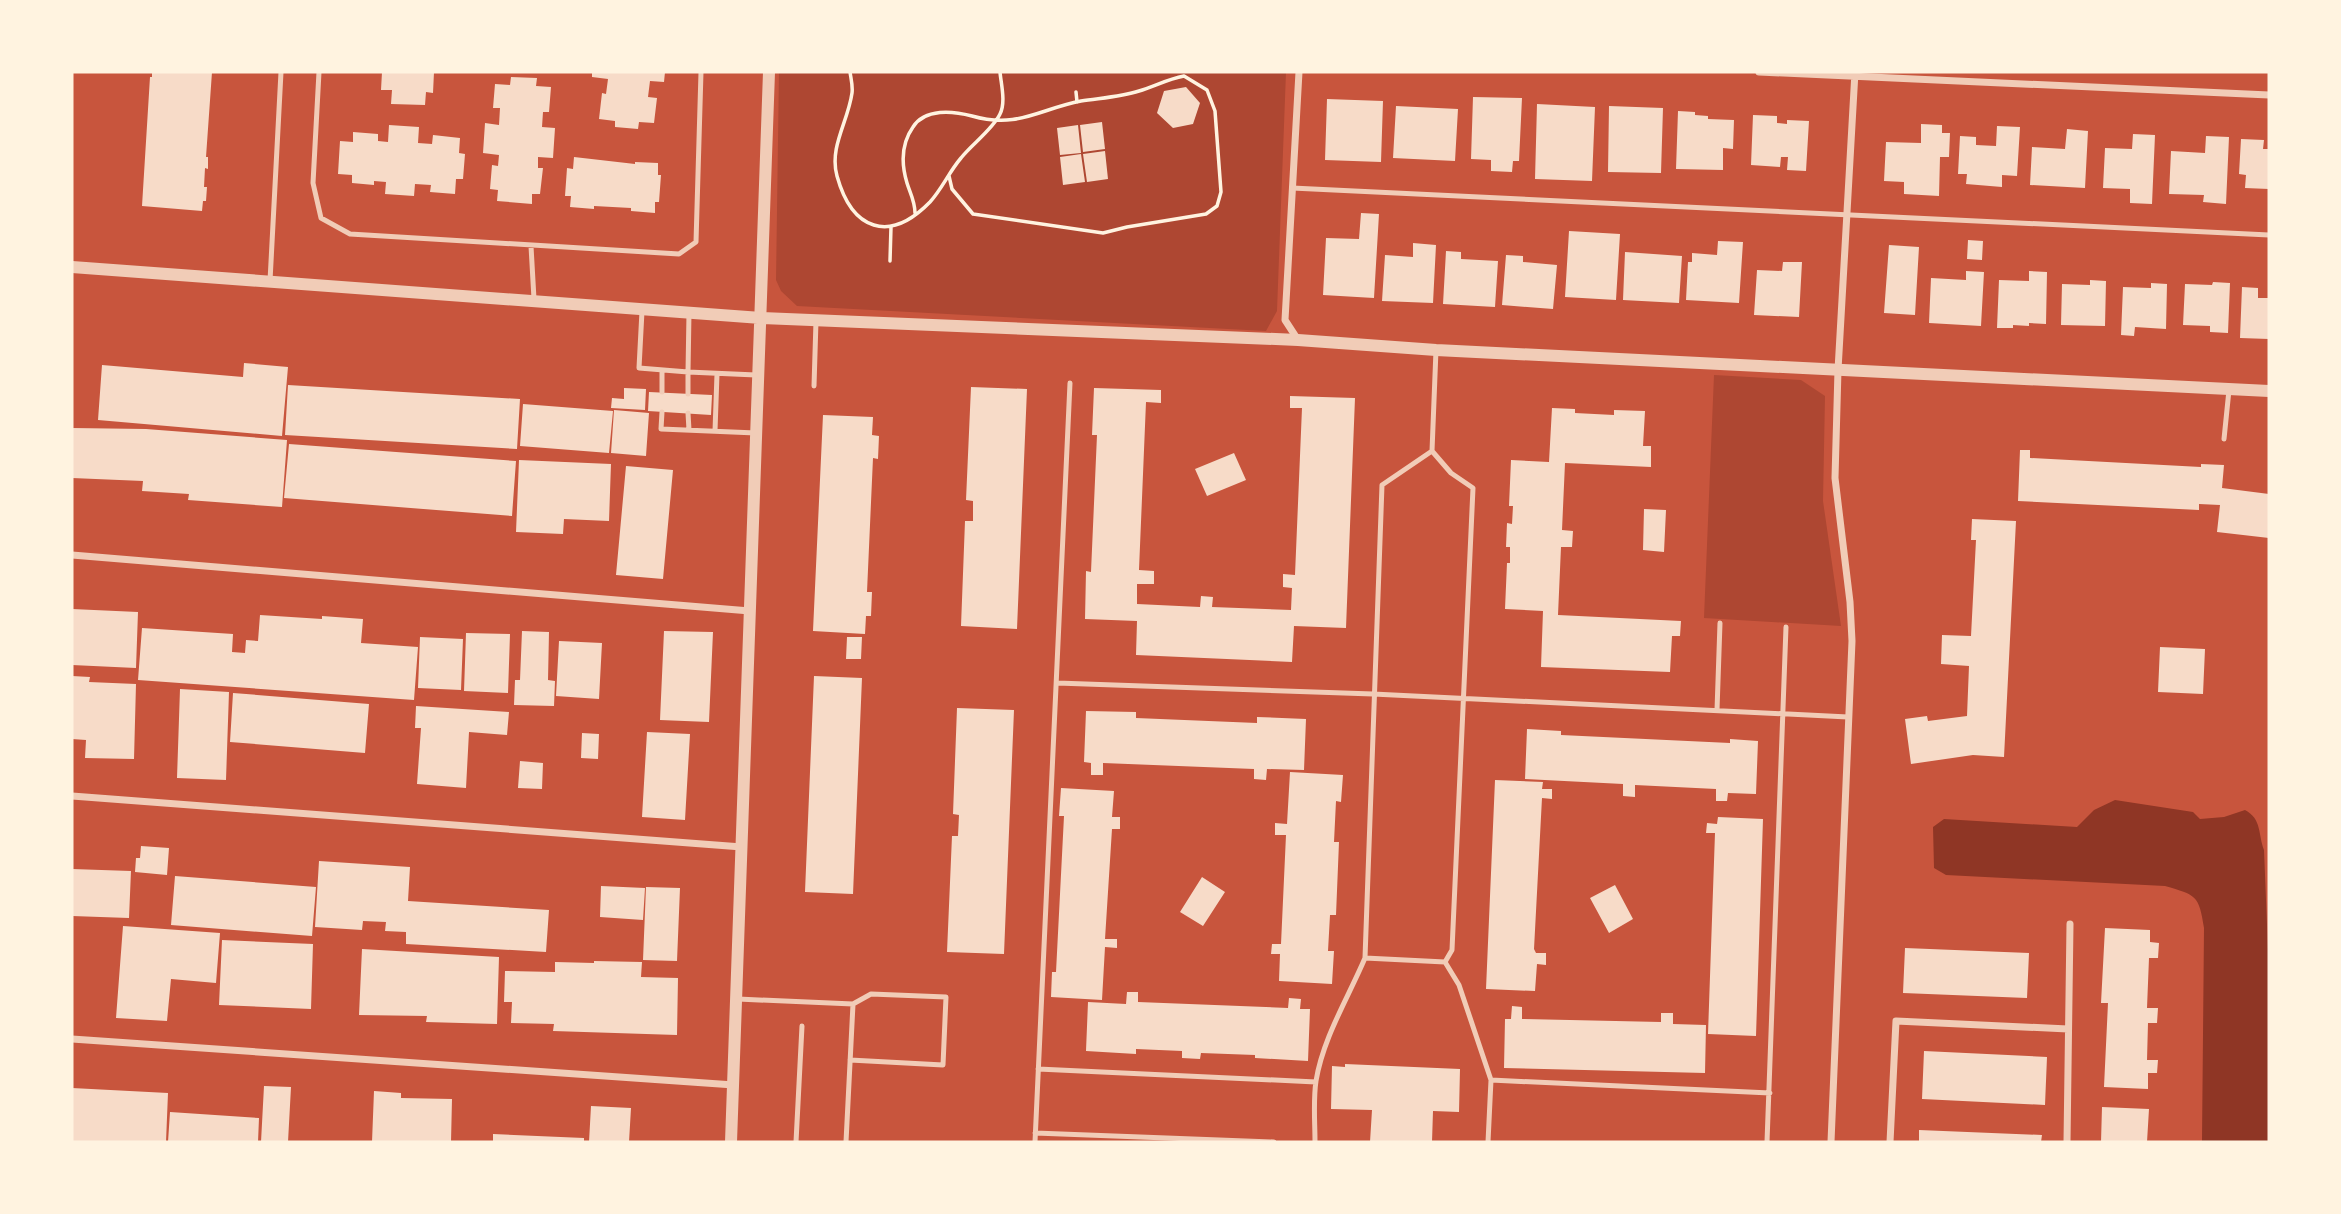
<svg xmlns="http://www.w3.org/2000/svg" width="2341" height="1214" font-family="'Golos Text',sans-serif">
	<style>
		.green { fill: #ae4732 }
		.water { fill: #8f3625 }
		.building { fill: #f7dbc8 }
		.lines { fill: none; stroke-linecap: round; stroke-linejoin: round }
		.path { stroke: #fff3e0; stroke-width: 3.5 }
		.service { stroke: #f1ccb7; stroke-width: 5 }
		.minor { stroke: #f1ccb7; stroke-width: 7 }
		.tertiary { stroke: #f1ccb7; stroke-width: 12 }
	</style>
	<rect width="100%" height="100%" fill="#c8553d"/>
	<path class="green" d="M779,72H1286L1277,311L1266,331L797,306L781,291L776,280Z
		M1714,375L1801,380L1825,396L1823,501L1841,626L1704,618Z"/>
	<path class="water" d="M2115,800L2193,812L2200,819L2224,817L2245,810C2262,819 2258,834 2264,850L2269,975V1142H2202L2204,928C2199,895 2196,895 2165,886L1946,875L1934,868L1933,827L1944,819L2077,827L2094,810Z"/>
	<path class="building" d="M152,72H212L206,157H208V169L205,168L204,187H207L206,201H203L202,211L142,206L150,77H152Z
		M382,72H434L433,93L426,92L425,105L391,104L392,90H381Z
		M592,72H665L664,82L650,81L648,97L657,98L654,123L639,122L638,129L615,127V121L599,119L602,93L606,94L608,79L592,77Z
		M511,77L537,78L536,86L551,87L549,112H543L542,127L555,128L553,158L538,157V168H543L540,194H532V204L497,201L498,190L490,189L492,165L498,166L499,155L483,153L485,123L499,125L500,108H493L495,84L510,85Z
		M1186,87L1200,103L1193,124L1173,128L1157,113L1164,91Z
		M1473,97L1522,98L1519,161H1513L1512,172L1491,171V160L1471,159Z
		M1327,99L1383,101L1381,162L1325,160Z
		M1537,104L1595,107L1592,181L1535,179Z
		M1396,106L1458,109L1455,161L1393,158Z
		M1609,106L1663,108L1661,173L1608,172Z
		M1678,111L1695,112V115L1708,116V119L1734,120L1733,149L1723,148V170L1676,169Z
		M1753,115L1777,116V123L1787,124V120L1809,121L1806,171L1787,170L1788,157H1781L1780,167L1751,165Z
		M1102,122L1105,149L1083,152L1080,125Z
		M1921,124L1942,125V133H1950L1949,157H1940L1939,196L1904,194V182L1884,181L1886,142L1921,143Z
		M389,125L419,127L418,143L432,144L433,135L460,138L459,153L465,154L463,179H456L455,194L430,192L431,185L415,184L414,196L385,194L386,182L374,181V185L352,183V175L338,174L340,141L353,142V132L378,134V141L388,142Z
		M1078,125L1081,153L1060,155L1057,128Z
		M1997,126L2020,127L2017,176L2002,175V187L1966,184L1967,174H1958L1960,136L1976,137V145L1996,146Z
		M2067,129L2088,131L2085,188L2030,185L2032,147L2065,149Z
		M2133,134L2155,135L2152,204L2130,203V189L2103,188L2105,148L2132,149Z
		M2206,136L2229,137L2226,204L2203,202L2204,195L2169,194L2171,151L2205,153Z
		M2241,139L2264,140L2263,149H2269V189L2245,188L2246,175L2239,174Z
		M1105,151L1108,179L1087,182L1083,154Z
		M1081,154L1085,182L1063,185L1060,157Z
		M574,157L635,164V162L658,163V175H661L659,202H655V213L631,211V208L594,206V209L570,207L571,196H565L567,168L573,169Z
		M1361,213L1379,214L1374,298L1323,295L1326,238L1359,239Z
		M1569,231L1620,234L1616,300L1565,297Z
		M1968,240L1983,241L1982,260L1967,259Z
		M1718,241L1743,242L1739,303L1686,300L1688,262H1692V253L1717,255Z
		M1413,243L1436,245L1433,303L1382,301L1385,255L1413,257Z
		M1889,245L1919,247L1915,315L1884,313Z
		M1446,251L1461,252V259L1498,261L1495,307L1443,304Z
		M1625,252L1682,256L1679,303L1623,300Z
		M1506,255L1523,256V262L1557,265L1553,309L1502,305Z
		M1783,262H1802L1799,317L1754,315L1757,270L1782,271Z
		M1966,271L1984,272L1981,326L1929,323L1931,278L1966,280Z
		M2029,271L2047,272L2046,324L2029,323V326L2013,325V328H1997L1999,280L2029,281Z
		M2090,280L2106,281L2105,326L2061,325L2062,284L2090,285Z
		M2213,282L2230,283L2228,333L2210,332V326L2183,325L2185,284L2212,285Z
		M2151,283L2167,284L2166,329L2135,327L2134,336L2121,335L2123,287L2151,288Z
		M2242,287L2258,288V298H2269V339L2240,338Z
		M244,363L288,367L282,436L98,420L102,365L243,377Z
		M288,385L520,399L517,449L285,435Z
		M971,387L1027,389L1017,629L961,626L965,521H973V501L966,500Z
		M624,388L646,389L645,410L611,408L612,398L624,399Z
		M1094,388L1161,390V403L1146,402L1139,570L1154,571V584H1137V604L1200,607L1201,596L1213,597L1212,607L1291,610L1292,588L1283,587V574L1295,575L1302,408H1290V396L1355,398L1346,628L1294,626L1292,662L1136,655L1137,621L1085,619L1086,571L1091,572L1097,435H1092Z
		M649,392L712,395L711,415L648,411Z
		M523,404L613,411L609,453L520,446Z
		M1552,408L1575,409V413L1614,415V410L1645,411L1643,446H1651V467L1565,463L1562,530L1573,531L1572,547H1561L1558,615L1681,621L1680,636H1672L1670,672L1541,667L1543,611L1505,609L1507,563H1510V547H1506L1507,523L1512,524L1513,506H1509L1511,460L1549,462Z
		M614,410L649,413L646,456L611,453Z
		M823,415L873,417L872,435L879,436L878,459L873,458L867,592H872L871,616H866L865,634L813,631Z
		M72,428L146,429L287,440L282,507L188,500L189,494L142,491L143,481L72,478Z
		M289,444L516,461L512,516L284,498Z
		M2020,450H2030V458L2201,467V464L2224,465L2222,488L2269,494V538L2217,532L2220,505L2199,504V510L2018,501Z
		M1234,453L1246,480L1207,496L1195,469Z
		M519,460L611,464L609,521L564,519L563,534L516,532Z
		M626,466L673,470L663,579L616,575Z
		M1644,509L1666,510L1664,552L1643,550Z
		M1972,519L2016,521L2004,757L1973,755L1911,764L1905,719L1927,716L1928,721L1967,716L1969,666L1941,664L1942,635L1971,636L1976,540H1971Z
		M72,609L138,612L136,668L72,665Z
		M260,615L322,619V616L363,619L361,643L418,647L414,700L138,680L142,628L233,634L232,652L245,653L246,640L258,641Z
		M522,631L549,632L548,680L555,681L554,706L514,705L515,680H520Z
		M664,631L713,632L709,722L660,720Z
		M466,633L510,634L508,693L464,691Z
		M420,637L463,639L461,690L418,688Z
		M847,637H862L861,659H846Z
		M559,641L602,643L599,699L556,696Z
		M2160,647L2205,649L2203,694L2158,692Z
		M72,676L90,677L89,682L136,684L134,759L85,758L86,740L72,739Z
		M814,676L862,678L853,894L805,892Z
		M180,689L229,692L226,780L177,778Z
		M233,693L369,704L365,753L230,742Z
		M416,706L509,712L507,735L469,732L466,788L417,784L421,728H415Z
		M957,708L1014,710L1004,954L947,952L952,836H958L959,815L953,814Z
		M1086,711L1136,712V718L1257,723V717L1306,719L1304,770L1267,769L1266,780L1254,779V769L1103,763V775H1091V763L1084,762Z
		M1527,729L1561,731V735L1730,743V739L1758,741L1756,794L1728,793L1727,801H1716V789L1635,785V797L1623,796V784L1525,779Z
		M647,732L690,734L685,820L642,817Z
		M582,733L599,734L598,759L581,758Z
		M520,761L543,763L542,789L518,788Z
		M1290,772L1343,775L1341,802L1336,801L1334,842H1339L1336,915H1330L1328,951H1334L1332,984L1279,981L1280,954H1271L1272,944H1281L1286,835H1275V823L1287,824Z
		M1495,780L1543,782L1542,789H1552V799L1542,798L1534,949L1536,953H1546V965L1537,964L1535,991L1486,989Z
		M1061,788L1114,791L1112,817H1120V829H1112L1105,939H1117V948L1105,947L1102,1000L1051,997L1052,972H1056L1064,816H1059Z
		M1718,817L1763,819L1756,1036L1708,1034L1715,833H1706L1707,823L1717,824Z
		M141,846L169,848L167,875L135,872L136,858H140Z
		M319,861L410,867L408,901L549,910L546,952L406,944V932L385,931L386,922L363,921L362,930L315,927Z
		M72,869L131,871L129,918L72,916Z
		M175,876L316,887L312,936L171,925Z
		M1202,877L1225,892L1203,926L1180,912Z
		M1615,885L1633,919L1609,933L1590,898Z
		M601,886L645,888L643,920L600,917Z
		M646,887L680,888L677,961L643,960Z
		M123,926L220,933L216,983L171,979L167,1021L116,1018Z
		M2105,928L2150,930V942L2159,943L2158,958H2149L2147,1008H2158L2157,1023H2148L2147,1060H2158L2157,1073H2148V1089L2104,1087L2108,1003H2101Z
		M222,940L313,944L311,1009L219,1005Z
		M1905,948L2029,953L2027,998L1903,993Z
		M362,949L499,957L497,1024L426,1022L427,1016L359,1015Z
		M594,961L642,962L641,977L678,978L677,1035L553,1031L554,1024L511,1023L512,1002H504L505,971L555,972V962L594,963Z
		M1127,992H1138V1002L1288,1008L1289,998L1301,999L1300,1009H1310L1308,1061L1255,1058V1055L1201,1053L1200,1059L1182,1058V1051L1136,1049V1054L1086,1051L1088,1002L1126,1004Z
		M1512,1006L1522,1007V1019L1661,1022V1013H1673V1024L1706,1025L1705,1073L1504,1068L1505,1019H1511Z
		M1924,1051L2047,1057L2045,1105L1922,1099Z
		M1345,1064L1460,1069L1459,1112L1433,1111L1432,1142H1370L1372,1110L1331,1109L1332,1066L1345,1067Z
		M264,1086L291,1087L288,1142H261Z
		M72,1088L168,1093L166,1142H72Z
		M374,1091L401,1093V1098L452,1099L451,1142H372Z
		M591,1106L631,1108L629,1142H589Z
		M2102,1107L2149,1109L2147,1142H2101Z
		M170,1112L259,1118L258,1142H168Z
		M1919,1130L2042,1135L2041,1142H1919Z
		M493,1134L584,1138V1142H493Z"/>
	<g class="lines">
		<path class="path" d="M850,72C851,79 853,86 852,93C848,122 829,147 837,176C852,230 889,244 930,202C942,189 949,172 961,158C971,145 993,129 1000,114C1006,102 1001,84 1000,72
			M1076,92L1077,102
			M915,213C915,201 910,193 907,183C901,163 901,144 913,127C925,108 953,111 972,116C1018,129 1039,109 1081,101C1100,98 1121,97 1139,91C1155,86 1168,79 1184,76L1207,90L1215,111L1221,192L1217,206L1206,214L1127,227L1103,233L973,214L952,189L949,176
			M890,261L891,227"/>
		<path class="service" d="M319,72L313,183L321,218L350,234L679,254L696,242L701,72
			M1292,188L2269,235
			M531,246L534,299
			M270,281L281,72
			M642,311L639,368L688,372L689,313
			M1436,350L1432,451L1451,473L1473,488L1452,950L1445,962
			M814,386L816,321
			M662,392V370
			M688,394V372L756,375
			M662,412L661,429L756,433
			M688,413L689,430
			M715,431L717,374
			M2224,439L2229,390
			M1057,683L1373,694L1848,717
			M1717,710L1720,623
			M1365,958L1445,962L1459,985L1491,1080L1488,1142
			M738,999L853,1004L871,994L946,997L943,1065L850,1060
			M1038,1069L1316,1082
			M1491,1080L1770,1093
			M1035,1133L1274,1142
			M796,1142L802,1026
			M846,1142L853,1004
			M1035,1142L1070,383
			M1315,1142C1315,1122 1313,1101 1316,1081C1323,1038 1348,998 1365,958L1382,485L1432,451
			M1767,1142L1786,627"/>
		<path class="minor" d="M1759,72L2269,95
			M1298,340L1285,320L1299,72
			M72,555L750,611
			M72,796L742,847
			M72,1039L734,1085
			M1831,1142L1852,641L1850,602L1835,478L1838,370L1855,72
			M1890,1142L1896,1021L2068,1029
			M2067,1142L2070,924"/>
		<path class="tertiary" d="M72,267L761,318L1298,340L1436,350L2269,391
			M731,1142L769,72"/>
	</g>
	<rect width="2341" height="1214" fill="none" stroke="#fff3e0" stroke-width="147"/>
</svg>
